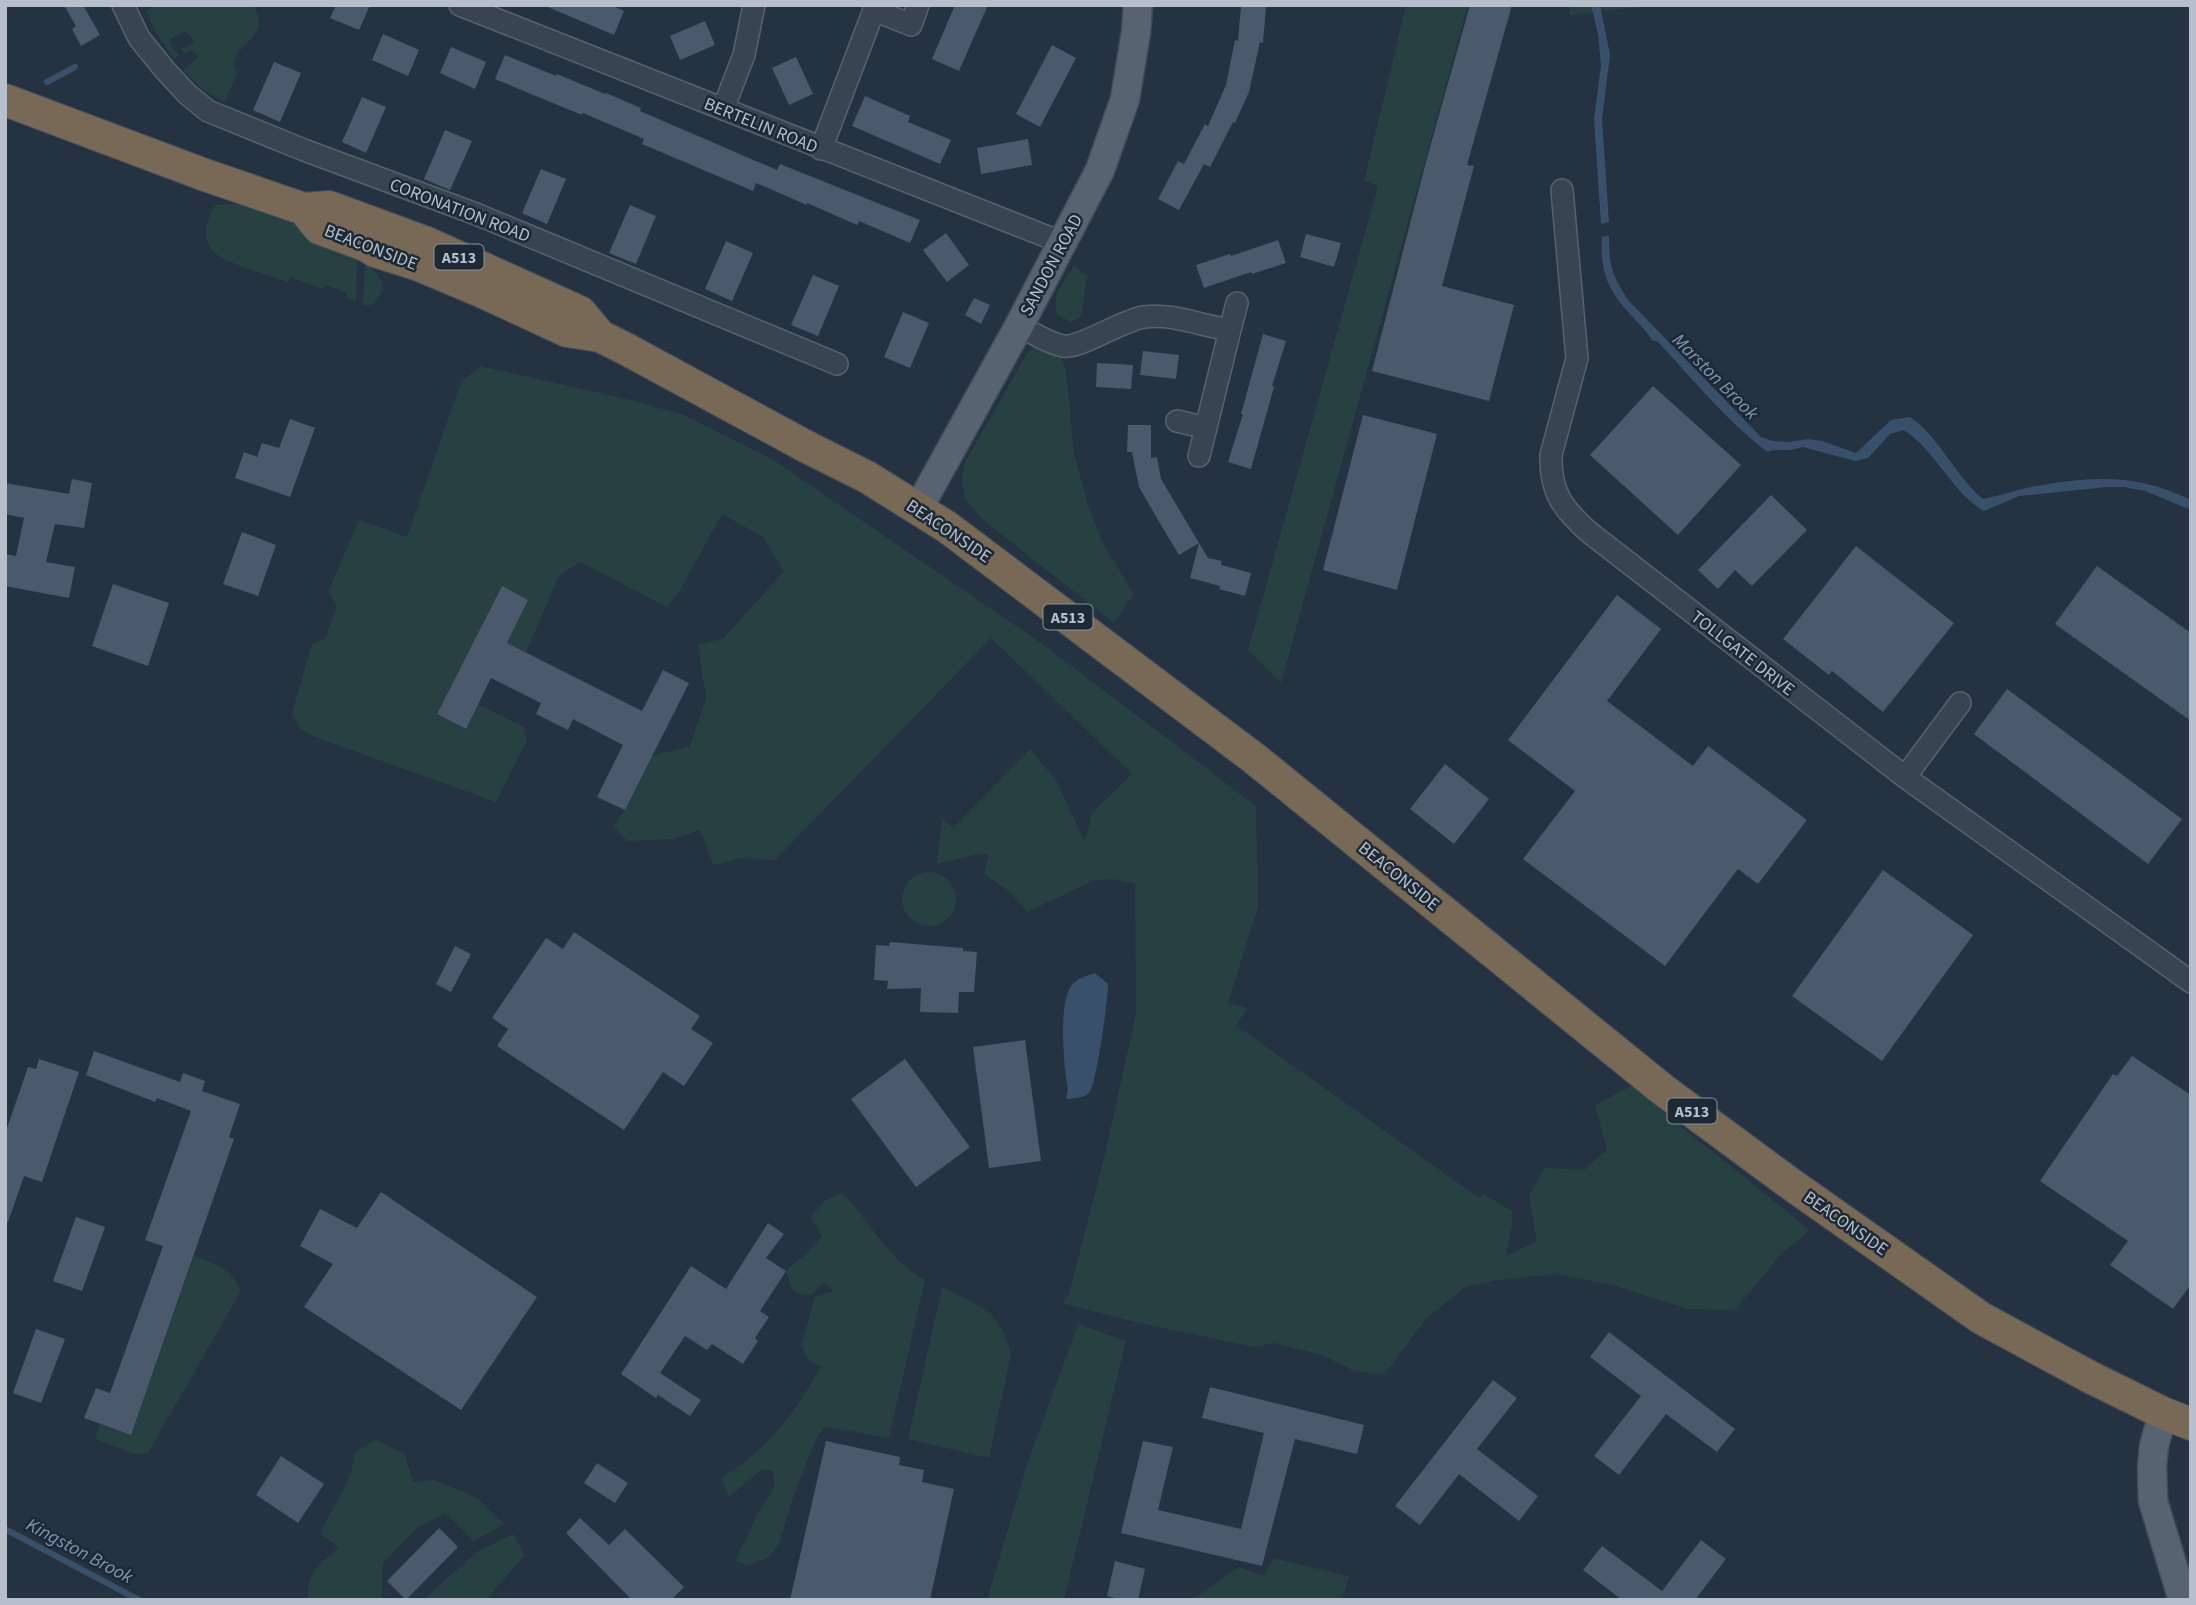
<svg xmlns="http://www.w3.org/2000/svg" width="2196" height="1605" font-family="'Source Sans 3',sans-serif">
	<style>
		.green { fill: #274042 }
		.water { fill: #39506b }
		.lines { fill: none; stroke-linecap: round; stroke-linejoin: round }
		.stream { stroke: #39506b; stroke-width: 6 }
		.building { fill: #4a596b }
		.minor-casing { stroke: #57626e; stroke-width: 24 }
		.major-casing { stroke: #434d5a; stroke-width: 31 }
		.highway-casing { stroke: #444f5b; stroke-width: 34 }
		.minor { stroke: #394451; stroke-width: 21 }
		.major { stroke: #576371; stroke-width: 28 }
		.highway { stroke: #776956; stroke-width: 32 }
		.labels { text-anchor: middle; stroke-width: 5; stroke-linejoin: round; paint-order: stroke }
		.shield { fill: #1e2936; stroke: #88929e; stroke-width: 2 }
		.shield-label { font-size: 16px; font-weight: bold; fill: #b6bfcb }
		.street-label { font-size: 18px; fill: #b6bfcb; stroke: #1e2936 }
		.water-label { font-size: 19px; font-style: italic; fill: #7c96b4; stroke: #1e2936 }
	</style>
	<rect width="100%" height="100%" fill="#253242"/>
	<path class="green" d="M154,5H255C257,13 260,21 258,28C252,45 226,53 237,73L225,102L205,91L183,70L198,57L193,50L184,53L181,48L190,45L194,41L185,31L170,39L171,46L179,56L174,59L154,29L147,11Z
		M1406,5H1468L1281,683L1248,650L1378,186L1364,181Z
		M1569,5H1641L1640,7L1570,15Z
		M235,204C277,213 318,235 357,254L356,301L345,298L347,293L325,285L323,289L290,277L288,282C272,276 226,263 216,254C201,242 205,218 216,205Z
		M365,264C383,276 391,290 371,305H363Z
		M1074,266L1087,275L1081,317L1070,322L1057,314C1051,295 1063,281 1074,266Z
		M1037,344L1060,352L1066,371L1074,453L1088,505L1103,543L1134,594L1114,623L983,520L965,498L962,480L964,464L1022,362L1032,348Z
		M480,366L635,401L684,415L772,459L1044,645L1256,806L1258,907L1228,1003L1248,1008L1236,1025L1479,1198L1483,1194L1512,1211V1226L1506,1256L1537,1241L1529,1196L1544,1168L1584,1170L1607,1150L1595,1105L1631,1086L1810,1230L1780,1255L1735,1310L1688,1309L1612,1285L1556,1274L1498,1280L1465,1287L1425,1320L1392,1365L1382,1374H1372L1352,1370L1322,1355L1273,1343L1254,1347L1131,1321L1062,1303L1069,1294L1104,1158L1136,1013L1135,884L1113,879L1095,880L1027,912L1009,891L984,874L989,854L974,855L937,864L942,818L953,828L1030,749L1056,780L1085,842L1092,813L1132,774L991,638L775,860L742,858L713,865L700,830L672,839L627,841L613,826L625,810L652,756L690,746L706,698L698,645L724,638L784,571L763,537L722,514L682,587L667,607L580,562L559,576L526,652L507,643L528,600L501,587L437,714L465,729L478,704L524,727L527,740L496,802L315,737L299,728L292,713L312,644L325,639L337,606L328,592L359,520L407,537L461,382Z
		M902 899a27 27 0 1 1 54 0a27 27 0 1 1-54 0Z
		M842,1193C870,1221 889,1261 925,1280L889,1438L825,1427L816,1439L791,1503L780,1542L768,1558L746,1566L735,1560L749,1533L757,1514L775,1486L773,1471L762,1469L729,1497L721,1478C771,1446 791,1418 821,1367L808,1359L801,1346L815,1297L833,1291L824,1282L811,1295L796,1293L791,1287L786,1271L809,1251L822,1236L810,1217L826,1200Z
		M194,1256C216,1264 232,1269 241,1291L148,1453L135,1454L95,1439L100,1424L131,1435Z
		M942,1287C979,1307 1001,1309 1011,1354L989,1458L908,1439Z
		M1078,1324L1126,1341L1064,1600H987L1028,1461Z
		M375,1439L405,1454L413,1482L434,1480L476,1497L504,1524L474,1541L445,1513L416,1529L383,1563L382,1600H308C307,1570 319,1565 339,1547L320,1534C332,1507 352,1482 355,1453Z
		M513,1534L525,1555L486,1600H423L478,1551Z
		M1273,1558L1349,1576L1342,1600H1191L1239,1567L1264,1576Z"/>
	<path class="water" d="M1591,5H1600L1610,55L1602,119L1609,222L1601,224L1594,119L1601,65L1598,34Z
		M1606,236H1609C1609,266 1612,276 1629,301L1761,437L1773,441L1789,442L1808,439L1822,441L1856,453L1891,420L1910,417C1937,434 1956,477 1983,499C1999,496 2015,490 2031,487C2090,476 2136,473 2191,500V510L2145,491L2124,487H2107L2019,496L1984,511C1954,495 1935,450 1904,430L1890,434L1868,458L1855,461L1803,447L1790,450H1773L1768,452C1730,425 1691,377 1658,342L1652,340C1646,330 1637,322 1630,314C1607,289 1600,271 1602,237Z
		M1095,973L1108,984C1108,1000 1097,1083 1089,1093C1084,1098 1075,1098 1068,1099L1066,1097L1068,1090C1064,1068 1058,1005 1071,986C1076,979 1086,976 1095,973Z"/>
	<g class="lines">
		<path class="stream" d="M47,82L75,67
			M5,1529L139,1600"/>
	</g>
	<path class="building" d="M64,5H83L100,35L81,46L72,29L76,26Z
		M336,5H370L359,30L330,18Z
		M543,5H611L624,11L614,35Z
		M955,5H988L959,71L932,59Z
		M1241,5L1266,7L1263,43L1260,42L1249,92L1235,123L1233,122L1210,167L1204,164L1179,210L1158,199L1178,161L1184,164L1205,124L1208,126L1226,85L1235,40L1238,41Z
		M1470,5H1512L1467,165L1474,166L1442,286L1514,305L1489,401L1372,371L1427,158Z
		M705,21L715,45L680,60L670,36Z
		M383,34L419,50L408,76L372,60Z
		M1052,45L1076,58L1040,127L1016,114Z
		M451,47L486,62L475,89L440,73Z
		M505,55L556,76L557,74L605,94L606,93L641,108L640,111L777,170L780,164L920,220L910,243L859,221L857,225L807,203V205L756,183L753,191L642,144L644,139L583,113L582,115L495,79Z
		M796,57L813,94L789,105L772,68Z
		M274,62L301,73L280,122L253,110Z
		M865,96L910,116L908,122L951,140L940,164L852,126Z
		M362,97L386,107L366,153L342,142Z
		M445,130L472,141L450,190L424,179Z
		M1028,139L1032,165L981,174L977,148Z
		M541,169L566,179L547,224L522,213Z
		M630,205L656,216L636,264L609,253Z
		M946,233L969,265L947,282L923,250Z
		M1306,234L1341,243L1334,267L1300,257Z
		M1278,240L1286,263L1252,274L1251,272L1204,288L1196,265L1230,254L1231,256Z
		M726,241L753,253L732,301L705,289Z
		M813,275L839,286L818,336L791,325Z
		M974,298L990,305L981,324L965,315Z
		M903,312L929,323L910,368L884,357Z
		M1263,334L1286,341L1272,386L1274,387L1251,469L1228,462L1243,414H1241Z
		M1143,351L1179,355L1176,379L1140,375Z
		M1097,363L1133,365L1131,389L1096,387Z
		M1653,386L1741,465L1678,535L1590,455Z
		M1363,415L1437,434L1397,590L1323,570Z
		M290,419L315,428L290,497L235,478L244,452L257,457L262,443L279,448Z
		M1128,425H1151V458L1157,457L1161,479L1208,558L1222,561L1221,565L1251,573L1245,596L1219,589L1220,586L1190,578L1199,543L1179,555L1158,520L1139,487L1132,452H1127Z
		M72,479L92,483L84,528L55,524L46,562L75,567L69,598L5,586V554L16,556L24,518L5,514V483L69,494Z
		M1771,495L1807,530L1752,586L1735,570L1718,589L1698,570Z
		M242,532L276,545L258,596L223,584Z
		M1856,546L1954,623L1883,712L1832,671L1829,675L1783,639Z
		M2097,566L2191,633V721L2055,624Z
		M113,584L169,603L148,666L92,646Z
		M502,586L528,600L507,643L642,711L663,670L689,683L625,810L597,797L623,745L573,719L568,730L536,714L541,703L491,678L466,729L437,714Z
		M1617,595L1661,629L1607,701L1693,766L1708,746L1807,820L1758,884L1738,869L1665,966L1523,859L1575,791L1508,740Z
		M2007,689L2182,819L2148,864L1974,734Z
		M1445,764L1489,799L1454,844L1410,809Z
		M1883,870L1973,935L1882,1061L1792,996Z
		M574,932L700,1016L691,1029L713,1043L684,1086L663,1072L624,1130L497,1046L508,1029L492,1018L546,938L563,949Z
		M890,942L963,948V951L977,952L974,992H959L958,1013L920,1012L921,988L887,989L888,981L874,980L876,945L889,946Z
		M455,946L471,954L451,992L436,984Z
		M1025,1040L1041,1161L989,1168L973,1047Z
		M94,1051L180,1082L183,1073L205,1081L202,1091L240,1104L229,1137L234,1139L131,1435L84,1418L96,1388L110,1393L163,1246L145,1240L191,1111L157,1098L155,1102L86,1075Z
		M2132,1056L2191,1095V1284L2173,1309L2110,1265L2128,1241L2040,1181L2113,1074L2117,1076Z
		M39,1059L79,1072L42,1182L24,1176L8,1222H5V1134L28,1067L36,1069Z
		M905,1059L970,1147L916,1187L851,1099Z
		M381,1192L537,1297L461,1410L304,1307L333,1264L300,1246L320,1209L357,1228Z
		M76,1217L105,1227L82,1291L53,1281Z
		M768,1223L784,1234L766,1258L786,1271L760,1311L769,1317L755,1338L758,1341L743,1364L712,1344L707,1350L685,1336L660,1373L701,1400L690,1416L658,1395L656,1398L621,1374L691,1266L726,1289Z
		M36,1329L65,1339L41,1403L13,1393Z
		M1609,1332L1735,1429L1717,1452L1666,1414L1619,1475L1594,1456L1641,1396L1590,1357Z
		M1493,1380L1517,1398L1477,1449L1538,1496L1519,1521L1459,1474L1420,1525L1395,1506Z
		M1210,1387L1364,1425L1357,1454L1295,1439L1262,1566L1121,1533L1143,1441L1173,1447L1158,1510L1241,1529L1264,1433L1202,1418Z
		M826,1441L900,1457L899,1465L924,1470L922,1482L954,1489L930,1600H790Z
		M281,1456L324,1484L298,1523L256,1495Z
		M597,1463L628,1483L615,1503L584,1483Z
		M580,1518L609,1545L625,1529L684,1587L671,1600H632L566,1533Z
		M439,1528L458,1547L406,1600L387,1581Z
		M1701,1540L1726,1559L1695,1600H1622L1583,1570L1602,1546L1662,1591Z
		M1115,1561L1145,1569L1138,1600H1124L1107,1596Z"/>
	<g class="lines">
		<defs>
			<path id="minor" d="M123,5L139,38L164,69L187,94L208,111L304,150L476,214L837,364
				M460,5L1063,243
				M723,109L744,55L754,5
				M821,149L874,10L911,25L918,5
				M1562,190L1577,358L1551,455C1550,493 1563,509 1590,533L1905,777L2191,982
				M1019,326C1033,333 1048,343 1063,346C1080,349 1122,320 1144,317C1173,313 1202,326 1230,330L1199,456
				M1230,330L1237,303
				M1177,421L1206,428
				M1905,777L1960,703"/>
			<path id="major" d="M918,509L1019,326L1100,170L1125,99L1136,32L1138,5
				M2163,1413L2154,1446L2152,1466L2153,1501L2183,1600"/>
			<path id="highway" d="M5,100L205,175L304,209L329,207L427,243L580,312L600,336
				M304,209L319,228L365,245L375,251L419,265L483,292L567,331L600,336L626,349L807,447L867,477L947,527L1255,759L1662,1089L1788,1182L1981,1318L2090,1377L2163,1413L2191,1424"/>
		</defs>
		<use href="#minor" class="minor-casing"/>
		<use href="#major" class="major-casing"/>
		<use href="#highway" class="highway-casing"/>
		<use href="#minor" class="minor"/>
		<use href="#major" class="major"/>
		<use href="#highway" class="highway"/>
	</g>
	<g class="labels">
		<g class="shield">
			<rect x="434.5" y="244.5" width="49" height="25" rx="5"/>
			<rect x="1043.5" y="604.5" width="49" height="25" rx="5"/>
			<rect x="1667.5" y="1098.5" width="49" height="25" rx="5"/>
		</g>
		<g class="shield-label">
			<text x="459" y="263">A513</text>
			<text x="1068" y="623">A513</text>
			<text x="1692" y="1117">A513</text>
		</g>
		<g class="street-label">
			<text transform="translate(761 125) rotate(22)" y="6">BERTELIN ROAD</text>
			<text transform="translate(460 210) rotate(21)" y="6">CORONATION ROAD</text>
			<text transform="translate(371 247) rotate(21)" y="6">BEACONSIDE</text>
			<text transform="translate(1051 265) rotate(-62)" y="6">SANDON ROAD</text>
			<text transform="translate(949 531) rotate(34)" y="6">BEACONSIDE</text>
			<text transform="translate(1743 653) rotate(38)" y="6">TOLLGATE DRIVE</text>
			<text transform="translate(1399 876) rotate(39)" y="6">BEACONSIDE</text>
			<text transform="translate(1846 1223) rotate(35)" y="6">BEACONSIDE</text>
		</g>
		<g class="water-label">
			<text transform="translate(1716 376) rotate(45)" y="7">Marston Brook</text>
			<text transform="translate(80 1550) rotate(28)" y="7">Kingston Brook</text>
		</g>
	</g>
	<rect width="2196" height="1605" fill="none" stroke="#b6bfcb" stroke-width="14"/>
</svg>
